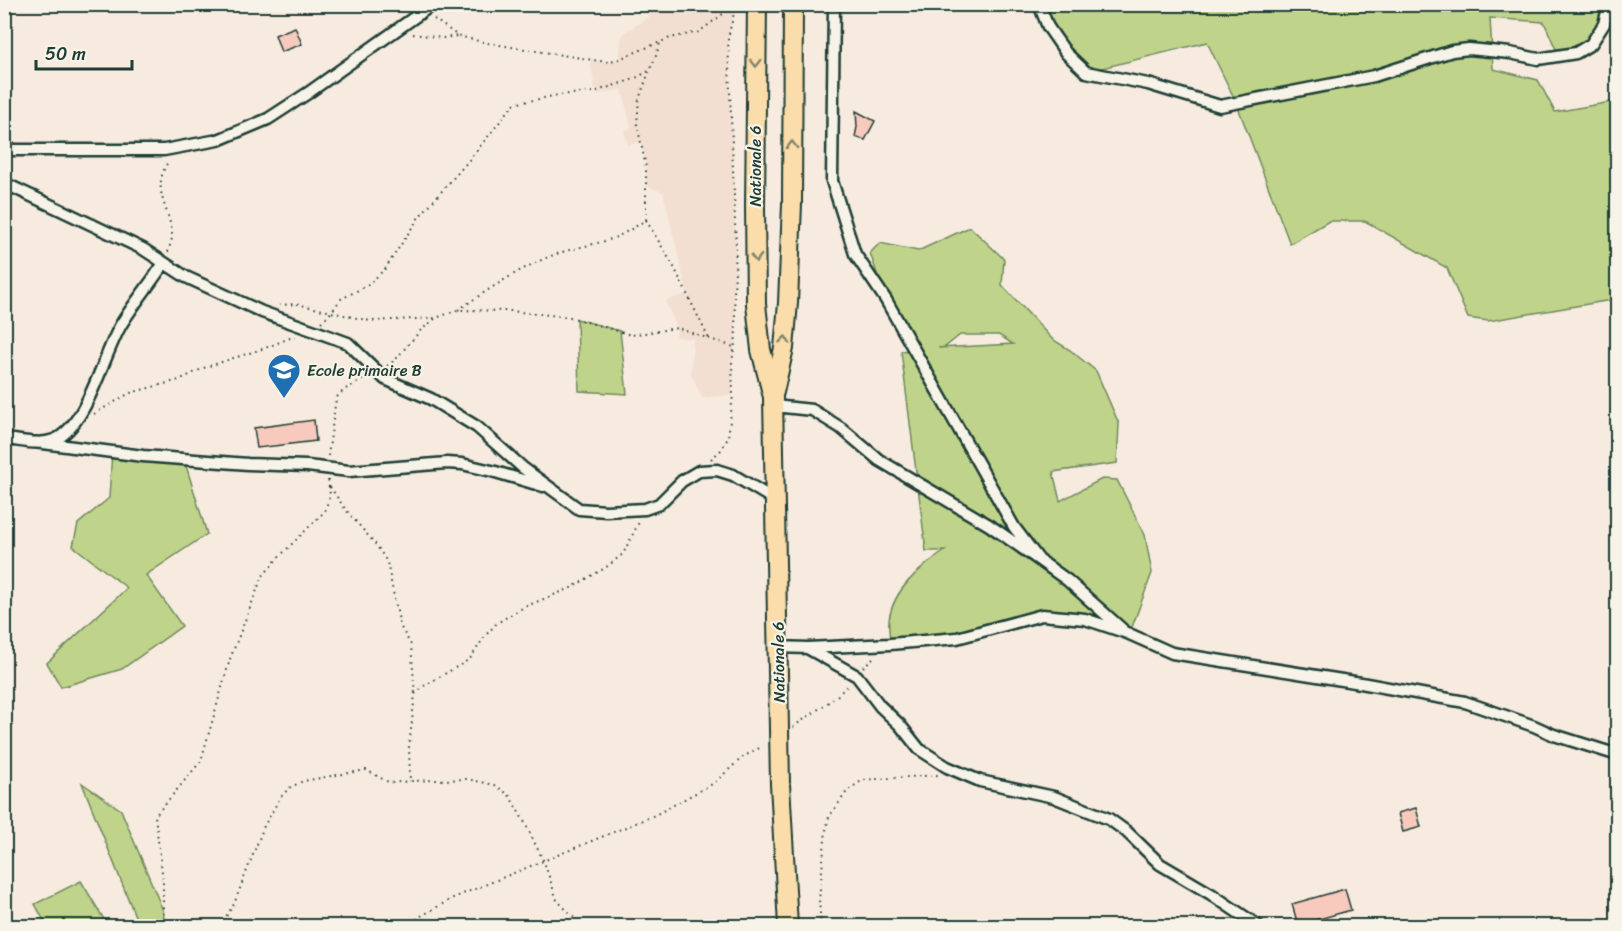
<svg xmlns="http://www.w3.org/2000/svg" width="1622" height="931" font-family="Sriracha,sans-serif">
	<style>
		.built { fill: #f3ded2 }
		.green { fill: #bfd48a; stroke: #6f885f; stroke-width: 1.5; fill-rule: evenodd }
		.building { fill: #f8cabd; stroke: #1f3d34; stroke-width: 1.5 }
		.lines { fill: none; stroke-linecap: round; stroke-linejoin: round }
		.minor-casing { stroke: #1f3d34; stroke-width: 15 }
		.primary-casing { stroke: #1f3d34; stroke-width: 22 }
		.path { stroke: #1f3d34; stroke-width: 2; stroke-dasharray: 1.5 4.5; stroke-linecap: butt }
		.minor { stroke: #f7f3e8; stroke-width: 10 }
		.primary { stroke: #fbddab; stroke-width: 18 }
		.oneway { stroke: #82856a }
		.labels { text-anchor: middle; stroke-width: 4.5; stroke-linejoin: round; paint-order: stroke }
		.street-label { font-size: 16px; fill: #1f3d34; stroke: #f7f3e8 }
		.poi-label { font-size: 16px; fill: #1f3d34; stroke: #f7f3e8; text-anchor: start }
	</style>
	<rect width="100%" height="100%" fill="#f7ebdf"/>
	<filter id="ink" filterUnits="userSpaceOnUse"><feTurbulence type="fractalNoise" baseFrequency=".0167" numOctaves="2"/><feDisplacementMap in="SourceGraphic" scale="12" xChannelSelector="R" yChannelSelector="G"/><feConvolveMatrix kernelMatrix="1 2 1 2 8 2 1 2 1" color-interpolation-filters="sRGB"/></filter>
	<g filter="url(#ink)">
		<path class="built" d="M650,5H736L728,38L736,247L734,295L736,337L732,363L733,395L702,398L691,373L693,339L676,337L677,328L665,301L687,293L663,192L646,186V167L641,142L628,145L624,131L631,128L622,89L596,95L590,59L606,62L619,59L622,34L649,17Z"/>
		<path class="green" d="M1039,5H1609L1591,44L1559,56L1544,22L1490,18L1493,69L1538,80L1555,112L1617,101V299L1488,321L1468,318L1447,268L1365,221H1329L1290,244L1236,102L1207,42L1086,72L1066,53Z
			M970,227L1004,259L1002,285L1052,339L1070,350L1096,371L1119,424L1117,463L1053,472L1060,501L1102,479L1117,480L1145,535L1152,573L1131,630L1042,615L957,638L890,644C890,636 888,627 889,620C893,589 921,567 945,551H926L901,351L920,349L886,300L870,253L880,243L918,251ZM960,335H999L1013,344L938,348L945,347Z
			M577,319L620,331L627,394L579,391Z
			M112,452L184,459L207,534L146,575L182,626L122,669L61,687L47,663L127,588L73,546L78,524L109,498Z
			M82,783L121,810L164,913L163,926H128L137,921Z
			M81,881L108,926H47L35,904Z"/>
		<path class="building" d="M295,27L302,44L281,52L275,35Z
			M856,111L875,121L865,140L855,137L857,127Z
			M314,420L316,441L257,448L254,428Z
			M1416,808L1421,827L1403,832L1398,813Z
			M1345,889L1351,910L1298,925L1292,904Z"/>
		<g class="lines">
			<defs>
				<path id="minor" d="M834,4L832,181L855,254L886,300L1014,527L1039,560
					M1039,4L1048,27L1066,53L1086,72L1148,84L1220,106L1374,76L1452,51L1469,49L1510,53L1538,59L1576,53L1591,44L1604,24L1609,4
					M4,150H164L218,140L268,119L308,93L433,4
					M4,183L143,249L186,277L262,312L348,343L385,379L431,399L477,427L523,468L579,509L606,511L645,509L659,504L682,481L699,471L717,470L733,475L775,500
					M774,406L812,410L841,428L879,460L989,525L1039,560L1067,580L1122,629
					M4,439C20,440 39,446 54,440C87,427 104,352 122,323C135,302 151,283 164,263
					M43,443L143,456L248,464L307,466L349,471L447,463L462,464L492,471L543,486
					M777,647L808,648L890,644L957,638L1042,615L1085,619L1127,633L1172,653L1361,683L1465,702L1534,726L1554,735L1618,755
					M809,649L857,676L880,706L900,725L919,749L947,767L980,781L1054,797L1109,819L1127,832L1160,864L1211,894L1258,926"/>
				<path id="primary" d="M757,4L755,206L756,304L761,350L773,397L780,784L788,926
					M774,392L784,348L788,303L792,204L793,4"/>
			</defs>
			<use href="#minor" class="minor-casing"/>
			<use href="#primary" class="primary-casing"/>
			<path class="path" d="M434,19L458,36L487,43L606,62L619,59L670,38L699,32L736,4
				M413,34L443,38L458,36
				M646,220L674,267L709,339
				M168,252C169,247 173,239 172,234C169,205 150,190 169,160
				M279,305L297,304L370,321L436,318
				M458,310C488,290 518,269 551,256C569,249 587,246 605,241C620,237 633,228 646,220V167L637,124L639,99L649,72
				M321,322L328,316L341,299L368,285L385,269L419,217L470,159L514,104L558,95L594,92L634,79L649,71L655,59L660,43
				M387,366L395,360L420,331L436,318L458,310L510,311L570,317L631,335L677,328L734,347
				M94,414L130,393L179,380L206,367L265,348L295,336
				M328,456L336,398L344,390L367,377
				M711,459L721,450L728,438L733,395L732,363L736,337L734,295L736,247L728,38L736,5
				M330,487L346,510L377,546L387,562L400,626L411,645L415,694
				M863,667L874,657
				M793,727L837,696L848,685
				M163,926V880L155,816L201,761L230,659L262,577L278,558L325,511L330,495L328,480
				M220,926L234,904L264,826L280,798L289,788L303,781L366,770L390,783L410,781
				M406,926L421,916L453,898L655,815L714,783L743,757L763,746
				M582,926L557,900L544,862L525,823L509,795L495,785L467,779L410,781L409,747L415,694L424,686L470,659L485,636L497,623L524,607L571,588L605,568L623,554L640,520
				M821,926L819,900L826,830L829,817L848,790L863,780L938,775"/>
			<use href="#minor" class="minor"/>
			<use href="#primary" class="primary"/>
		</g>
		<defs><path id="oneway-chevron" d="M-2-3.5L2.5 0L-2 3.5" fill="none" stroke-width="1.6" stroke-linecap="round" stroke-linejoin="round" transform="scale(1.5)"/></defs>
		<g class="oneway">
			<use href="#oneway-chevron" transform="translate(756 63) rotate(90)"/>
			<use href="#oneway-chevron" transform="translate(792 145) rotate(-90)"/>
			<use href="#oneway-chevron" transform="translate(756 258) rotate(89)"/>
			<use href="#oneway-chevron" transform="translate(785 340) rotate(-84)"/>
		</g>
	</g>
	<defs>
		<symbol id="school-pin" viewBox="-11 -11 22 30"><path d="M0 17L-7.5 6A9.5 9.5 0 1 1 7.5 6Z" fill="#1f6fb2" stroke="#f7f3e8"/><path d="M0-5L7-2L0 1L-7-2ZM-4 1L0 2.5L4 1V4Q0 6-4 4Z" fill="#fff"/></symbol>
	</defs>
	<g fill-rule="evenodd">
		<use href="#school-pin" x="265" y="351" width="38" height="52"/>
	</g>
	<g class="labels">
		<g class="street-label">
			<text transform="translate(755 166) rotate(-90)" y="6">Nationale 6</text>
			<text transform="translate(778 662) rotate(-91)" y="6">Nationale 6</text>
		</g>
		<g class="poi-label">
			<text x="307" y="376">Ecole primaire B</text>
		</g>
	</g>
	<rect width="1622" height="931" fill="none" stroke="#f7f3e8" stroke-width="24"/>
	<rect x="12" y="12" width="1598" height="907" fill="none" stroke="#1f3d34" stroke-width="2" filter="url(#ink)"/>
	<path d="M36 60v9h96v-9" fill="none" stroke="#1f3d34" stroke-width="3"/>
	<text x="45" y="60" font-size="18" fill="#1f3d34" stroke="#f7f3e8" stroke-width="4.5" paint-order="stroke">50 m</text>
</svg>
